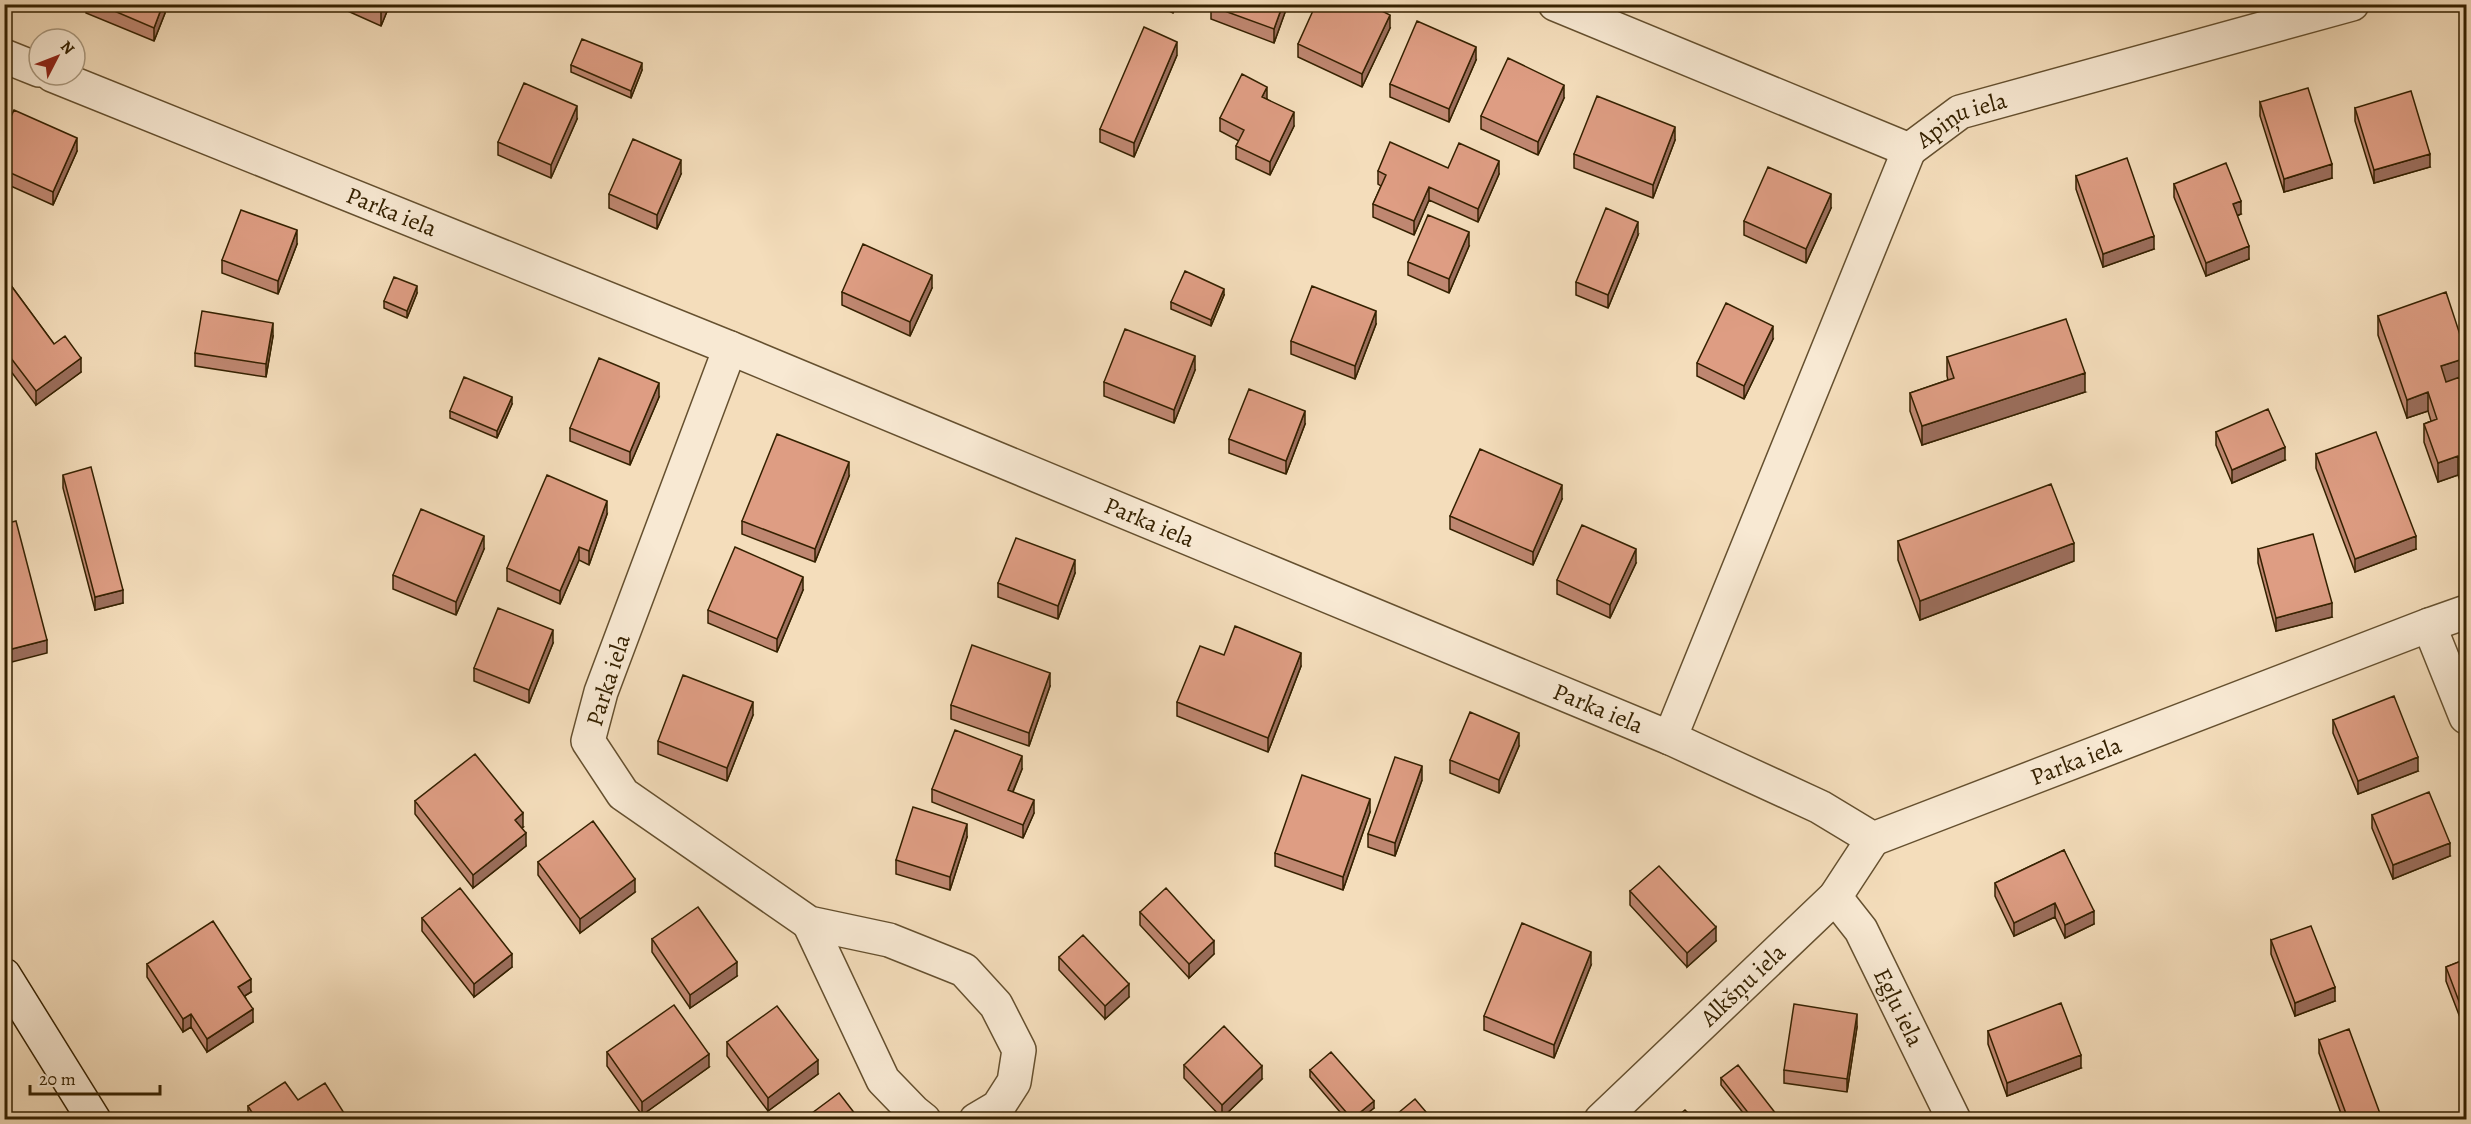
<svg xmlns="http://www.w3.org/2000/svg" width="2471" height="1124" font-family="Alegreya,serif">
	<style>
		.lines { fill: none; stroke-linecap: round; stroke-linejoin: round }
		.street-casing { stroke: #65502f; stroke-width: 36 }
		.secondary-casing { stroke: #352100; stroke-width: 36 }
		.street { stroke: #f8e9d3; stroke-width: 33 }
		.secondary { stroke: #f8e9d3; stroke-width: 33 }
		.wall { fill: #bf8771; stroke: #352100; stroke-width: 1.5 }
		.shaded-wall { fill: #9b6e5c; stroke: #352100; stroke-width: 1.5 }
		.building { fill: #de9d83; stroke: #352100; stroke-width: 1.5 }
		.labels { text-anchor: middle; stroke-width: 4.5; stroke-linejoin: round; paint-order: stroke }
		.street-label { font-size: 24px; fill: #352100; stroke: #f8e9d3 }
	</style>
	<rect width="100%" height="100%" fill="#f4ddbb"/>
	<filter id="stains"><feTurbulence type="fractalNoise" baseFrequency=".00333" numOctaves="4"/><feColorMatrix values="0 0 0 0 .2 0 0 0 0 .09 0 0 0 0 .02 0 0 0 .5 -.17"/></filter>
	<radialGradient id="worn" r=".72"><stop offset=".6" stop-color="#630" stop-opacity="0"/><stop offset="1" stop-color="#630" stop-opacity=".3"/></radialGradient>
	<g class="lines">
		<defs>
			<g id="street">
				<path d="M1555,4L1909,150"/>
				<path d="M4,56L39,70"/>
				<path id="s1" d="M52,75L730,348L1670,738L1820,807L1873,839L2429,625L2466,612"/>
				<path id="s2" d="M1909,150L1960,112L2352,4"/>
				<path d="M730,348L601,692L588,741L623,794L809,923L889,940L964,970L996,1005L1019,1050L1014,1082L998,1107L976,1120"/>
				<path d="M2429,625L2466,717"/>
				<path d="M1670,738L1909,150"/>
				<path id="s3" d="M1835,897L1861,930L1954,1120"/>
				<path d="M809,923L883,1080L914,1112L924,1120"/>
				<path id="s4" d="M1601,1120L1835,897L1873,839"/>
			</g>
			<path id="secondary" d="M4,975L94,1120"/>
		</defs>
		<use href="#street" class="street-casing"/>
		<use href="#secondary" class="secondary-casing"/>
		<use href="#street" class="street"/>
		<use href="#secondary" class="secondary"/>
	</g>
	<path class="wall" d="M86,4H165V13L154,41L86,13Z
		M332,4H390L381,26Z
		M1155,4H1177L1173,13Z
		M1288,4L1274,43L1211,19V6Z
		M1390,28L1362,87L1298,57V44Z
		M1177,55L1134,157L1100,142V129Z
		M1476,60L1449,122L1390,97V84Z
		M571,65L642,70L631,98L571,72Z
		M1564,98L1538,155L1481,129V116Z
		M1267,99L1294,126L1270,175L1236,159V146L1239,141L1220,131V118Z
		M2260,102L2332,178L2284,192L2260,116Z
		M2355,108L2430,167L2374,183L2355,121Z
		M577,119L551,178L498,155V142Z
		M4,132L77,151L53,205L4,183Z
		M1675,140L1653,198L1574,168V154Z
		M1448,168L1499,174L1478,222L1429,200L1414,235L1373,217V204L1381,186L1378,184V171Z
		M681,174L657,229L609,208V194Z
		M2076,176L2154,249L2103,267L2076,189Z
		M2174,184L2241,214L2237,216L2249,259L2206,276L2174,197Z
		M1831,208L1806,263L1744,235V221Z
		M1638,235L1608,308L1576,295V282Z
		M297,244L278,294L222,273V260Z
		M1469,246L1449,293L1408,275V262Z
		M4,276L54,344L81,372L36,405L4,362Z
		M932,288L910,336L842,305V292Z
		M417,293L407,318L384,308V301Z
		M1224,295L1211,326L1171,309V302Z
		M2378,316L2460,379L2463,388L2466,386V499L2458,475L2438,482L2424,442V424L2431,421L2428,411L2407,418L2378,335Z
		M1376,324L1355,379L1291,354V341Z
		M273,336L266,377L195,366V353Z
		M1773,339L1744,399L1697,376V363Z
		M1947,357L2085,392L1922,445L1910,411V393L1948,380L1947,376Z
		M1195,370L1174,423L1104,396V382Z
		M659,397L630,465L570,441V428Z
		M512,404L497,438L450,418V411Z
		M1305,424L1286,474L1229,453V439Z
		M2216,432L2285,460L2232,483L2216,445Z
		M2316,454L2416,549L2355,572L2316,468Z
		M63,475L123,603L95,610L63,488Z
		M849,476L815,562L742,534V521Z
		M1562,499L1533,565L1450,529V516Z
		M607,514L589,565L579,560L560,604L507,581V568Z
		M1898,541L2074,561L1920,620L1898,560Z
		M484,549L456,615L393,589V575Z
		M2258,549L2332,617L2276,631L2258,563Z
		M1636,563L1610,618L1557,594V580Z
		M1075,573L1058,619L998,597V583Z
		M803,590L777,652L708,623V610Z
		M553,643L529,703L474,681V668Z
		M1224,655L1301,666L1268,752L1177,716V702Z
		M1050,686L1029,746L951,719V705Z
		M753,715L727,781L658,754V741Z
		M2333,720L2418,771L2358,794L2333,733Z
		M1519,746L1499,793L1450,773V760Z
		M1022,769L1013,792L1034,813L1023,838L932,802V789Z
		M1422,780L1395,856L1368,847V834Z
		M415,801L523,827L521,828L526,846L473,888L415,814Z
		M1370,812L1343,890L1275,866V853Z
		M2372,815L2450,856L2393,879L2372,828Z
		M967,837L950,890L896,874V860Z
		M2064,850L2094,924L2065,938L2055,917L2014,936L1995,896V883Z
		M538,862L635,892L580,933L538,875Z
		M1630,891L1716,941L1687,967L1630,905Z
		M1140,912L1214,954L1189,978L1140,925Z
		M422,918L512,967L474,997L422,931Z
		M652,939L737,976L690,1008L652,952Z
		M2271,940L2335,1001L2295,1016L2271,954Z
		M1059,957L1129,997L1105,1019L1059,970Z
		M2466,959V1033L2446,981V967Z
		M147,964L251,992L245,996L253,1022L207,1052L191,1027L183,1032L147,977Z
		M1591,965L1554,1058L1484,1030V1016Z
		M1857,1027L1847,1092L1784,1083V1070Z
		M1988,1031L2081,1068L2007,1096L1988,1044Z
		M2319,1040L2382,1119H2343L2319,1053Z
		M727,1042L818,1074L768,1111L727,1056Z
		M607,1052L709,1067L642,1115L607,1066Z
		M1184,1065L1262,1079L1222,1118L1184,1078Z
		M1310,1070L1374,1108L1360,1119H1346L1310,1077Z
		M1721,1078L1780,1119H1748L1721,1085Z
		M298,1100L344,1119H248V1106Z"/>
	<path class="shaded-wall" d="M163,4H165V13L154,41V28Z
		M382,4H390L381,26V7Z
		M1173,4H1177L1173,13Z
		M1283,4H1288L1274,43V29Z
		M1390,15V28L1362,87V74Z
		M1177,42V55L1134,157V143Z
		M1476,47V60L1449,122V109Z
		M642,63V70L631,98V91Z
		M1564,85V98L1538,155V142Z
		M1267,87V100L1262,97Z
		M577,106V119L551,178V165Z
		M1294,112V126L1270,175V162Z
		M1675,127V140L1653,198V185Z
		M77,138V151L53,205V192Z
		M2430,154V167L2374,183V170Z
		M681,160V174L657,229V215Z
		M1499,161V174L1478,222V209Z
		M2332,164V178L2284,192V179Z
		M1429,187V200L1414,235V221Z
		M1831,194V208L1806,263V249Z
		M2241,201V214L2233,217V204Z
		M1638,222V235L1608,308V295Z
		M297,230V244L278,294V281Z
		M1469,232V246L1449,293V279Z
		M2154,236V249L2103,267V254Z
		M2249,246V259L2206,276V263Z
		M932,275V288L910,336V322Z
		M417,286V293L407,318V311Z
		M1224,289V295L1211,326V320Z
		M1376,311V324L1355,379V366Z
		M273,323V336L266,377V364Z
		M1773,326V339L1744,399V386Z
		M1195,356V370L1174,423V410Z
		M81,358V372L36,405V391Z
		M2466,358V376L2441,385V366Z
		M2085,373V392L1922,445V426Z
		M659,383V397L630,465V452Z
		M2428,392V411L2407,418V400Z
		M512,397V404L497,438V431Z
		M1305,411V424L1286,474V461Z
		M2285,447V460L2232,483V470Z
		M2458,456V475L2438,482V463Z
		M849,462V476L815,562V549Z
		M1562,485V499L1533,565V552Z
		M607,501V514L589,565V551Z
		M484,536V549L456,615V602Z
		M2416,536V549L2355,572V559Z
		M2074,543V561L1920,620V601Z
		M579,547V560L560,604V591Z
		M1636,549V563L1610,618V605Z
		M1075,560V573L1058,619V606Z
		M803,577V590L777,652V639Z
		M123,590V603L95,610V597Z
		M2332,603V617L2276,631V618Z
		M553,630V643L529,703V690Z
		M47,640V653L4,664V651Z
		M1301,653V666L1268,752V738Z
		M1050,673V686L1029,746V733Z
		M753,702V715L727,781V768Z
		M1519,733V746L1499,793V780Z
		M1022,756V769L1008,803V790Z
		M2418,757V771L2358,794V781Z
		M1422,766V780L1395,856V843Z
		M1370,799V812L1343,890V877Z
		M1034,800V813L1023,838V825Z
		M523,813V827L515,833V820Z
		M967,824V837L950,890V877Z
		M526,833V846L473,888V875Z
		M2450,843V856L2393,879V865Z
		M635,879V892L580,933V919Z
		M2055,903V917L2014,936V923Z
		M2094,911V924L2065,938V925Z
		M1716,927V941L1687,967V953Z
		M1214,941V954L1189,978V964Z
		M1591,952V965L1554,1058V1045Z
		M512,954V967L474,997V984Z
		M737,962V976L690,1008V995Z
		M251,979V992L238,1000V987Z
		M1129,984V997L1105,1019V1006Z
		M2335,987V1001L2295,1016V1003Z
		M253,1009V1022L207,1052V1039Z
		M191,1014V1027L183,1032V1019Z
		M1857,1014V1027L1847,1092V1079Z
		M709,1054V1067L642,1115V1102Z
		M2081,1055V1068L2007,1096V1083Z
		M818,1060V1074L768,1111V1098Z
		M1262,1066V1079L1222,1118V1105Z
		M1374,1101V1108L1360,1119H1352Z
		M344,1113V1119H334Z"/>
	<path class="building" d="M98,4H163L154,28Z
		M1212,4H1283L1274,29L1211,6Z
		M1316,4H1368L1390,15L1362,74L1298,44Z
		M1417,21L1476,47L1449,109L1390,84Z
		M1144,27L1177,42L1134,143L1100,129Z
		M582,39L642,63L631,91L571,65Z
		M1508,58L1564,85L1538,142L1481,116Z
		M1242,74L1267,87L1262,97L1294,112L1270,162L1236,146L1244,130L1220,118Z
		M524,83L577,106L551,165L498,142Z
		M2308,88L2332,164L2284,179L2260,102Z
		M2411,91L2430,154L2374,170L2355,108Z
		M1597,96L1675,127L1653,185L1574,154Z
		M14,110L77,138L53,192L4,170V132Z
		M633,139L681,160L657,215L609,194Z
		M1390,142L1448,168L1459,143L1499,161L1478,209L1429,187L1414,221L1373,204L1386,175L1378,171Z
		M2127,158L2154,236L2103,254L2076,176Z
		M2226,163L2241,201L2233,204L2249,246L2206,263L2174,184Z
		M1768,167L1831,194L1806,249L1744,221Z
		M1606,208L1638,222L1608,295L1576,282Z
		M241,210L297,230L278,281L222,260Z
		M1428,215L1469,232L1449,279L1408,262Z
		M863,244L932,275L910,322L842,292Z
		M1185,271L1224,289L1211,320L1171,302Z
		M4,276L54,344L65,336L81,358L36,391L4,349Z
		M394,277L417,286L407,311L384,301Z
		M1312,286L1376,311L1355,366L1291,341Z
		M2446,292L2466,353V358L2441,366L2446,382L2460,377L2463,388L2466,386V480L2458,456L2438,463L2424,424L2437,419L2428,392L2407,400L2378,316Z
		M1726,303L1773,326L1744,386L1697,363Z
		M202,311L273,323L266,364L195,353Z
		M2066,319L2085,373L1922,426L1910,393L1954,378L1947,357Z
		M1125,329L1195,356L1174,410L1104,382Z
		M599,358L659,383L630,452L570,428Z
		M464,377L512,397L497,431L450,411Z
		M1249,389L1305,411L1286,461L1229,439Z
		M2268,409L2285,447L2232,470L2216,432Z
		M2376,432L2416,536L2355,559L2316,454Z
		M777,434L849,462L815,549L742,521Z
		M1480,449L1562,485L1533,552L1450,516Z
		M91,467L123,590L95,597L63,475Z
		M547,475L607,501L589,551L579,547L560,591L507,568Z
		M2051,484L2074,543L1920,601L1898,541Z
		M421,509L484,536L456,602L393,575Z
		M16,521L47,640L4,651V524Z
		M1582,525L1636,549L1610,605L1557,580Z
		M2313,534L2332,603L2276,618L2258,549Z
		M1016,538L1075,560L1058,606L998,583Z
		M735,547L803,577L777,639L708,610Z
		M498,608L553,630L529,690L474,668Z
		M1235,626L1301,653L1268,738L1177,702L1200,646L1224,655Z
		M972,645L1050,673L1029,733L951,705Z
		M683,675L753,702L727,768L658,741Z
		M2394,696L2418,757L2358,781L2333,720Z
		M1470,712L1519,733L1499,780L1450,760Z
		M955,730L1022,756L1008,790L1034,800L1023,825L932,789Z
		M475,754L523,813L515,820L526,833L473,875L415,801Z
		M1395,757L1422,766L1395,843L1368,834Z
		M1302,775L1370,799L1343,877L1275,853Z
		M2429,792L2450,843L2393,865L2372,815Z
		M913,807L967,824L950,877L896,860Z
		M593,821L635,879L580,919L538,862Z
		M2064,850L2094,911L2065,925L2055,903L2014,923L1995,883Z
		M1659,866L1716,927L1687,953L1630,891Z
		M460,888L512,954L474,984L422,918Z
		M1166,888L1214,941L1189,964L1140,912Z
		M698,907L737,962L690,995L652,939Z
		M213,921L251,979L238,987L253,1009L207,1039L191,1014L183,1019L147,964Z
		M1522,923L1591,952L1554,1045L1484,1016Z
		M2311,926L2335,987L2295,1003L2271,940Z
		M1083,935L1129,984L1105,1006L1059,957Z
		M2466,959V1020L2446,967Z
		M2061,1003L2081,1055L2007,1083L1988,1031Z
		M1794,1004L1857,1014L1847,1079L1784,1070Z
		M674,1005L709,1054L642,1102L607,1052Z
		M777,1006L818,1060L768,1098L727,1042Z
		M1224,1026L1262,1066L1222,1105L1184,1065Z
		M2349,1029L2382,1119H2348L2319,1040Z
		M1331,1052L1374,1101L1352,1119L1310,1070Z
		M1738,1065L1780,1119H1753L1721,1078Z
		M285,1082L298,1100L325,1083L344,1113L334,1119H256L248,1106Z
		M839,1093L859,1119H804Z
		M1415,1099L1432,1119H1391Z
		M1685,1110L1694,1119H1674Z"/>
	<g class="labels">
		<g class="street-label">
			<text dy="8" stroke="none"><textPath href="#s2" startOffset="62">Apiņu iela</textPath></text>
			<text dy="8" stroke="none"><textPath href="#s1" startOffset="366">Parka iela</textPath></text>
			<text dy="8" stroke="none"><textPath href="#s1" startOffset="1185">Parka iela</textPath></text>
			<text transform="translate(608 680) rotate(-72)" y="8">Parka iela</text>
			<text dy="8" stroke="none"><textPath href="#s1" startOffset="1671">Parka iela</textPath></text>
			<text dy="8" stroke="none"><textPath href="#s1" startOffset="2193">Parka iela</textPath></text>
			<text dy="8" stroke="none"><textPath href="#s4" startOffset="196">Alkšņu iela</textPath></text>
			<text dy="8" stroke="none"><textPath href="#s3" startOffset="128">Egļu iela</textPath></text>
		</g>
	</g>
	<rect width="2471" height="1124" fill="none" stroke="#f4ddbb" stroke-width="24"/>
	<rect x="6" y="6" width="2459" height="1112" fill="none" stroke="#352100" stroke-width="3"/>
	<rect x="12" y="12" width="2447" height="1100" fill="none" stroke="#352100" stroke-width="1.5"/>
	<g transform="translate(57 57) rotate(48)"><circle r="28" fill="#f8e9d3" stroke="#aa997f" stroke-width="1.5"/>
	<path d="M0-4.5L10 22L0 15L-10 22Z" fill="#8f2418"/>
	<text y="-9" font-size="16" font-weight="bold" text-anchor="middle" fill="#352100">N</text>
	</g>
	<path d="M30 1085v9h130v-9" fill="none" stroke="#352100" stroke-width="3"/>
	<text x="39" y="1085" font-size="18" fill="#352100" stroke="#f8e9d3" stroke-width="4.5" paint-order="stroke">20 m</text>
	<rect width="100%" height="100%" filter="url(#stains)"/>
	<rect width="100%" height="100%" fill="url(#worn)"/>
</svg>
